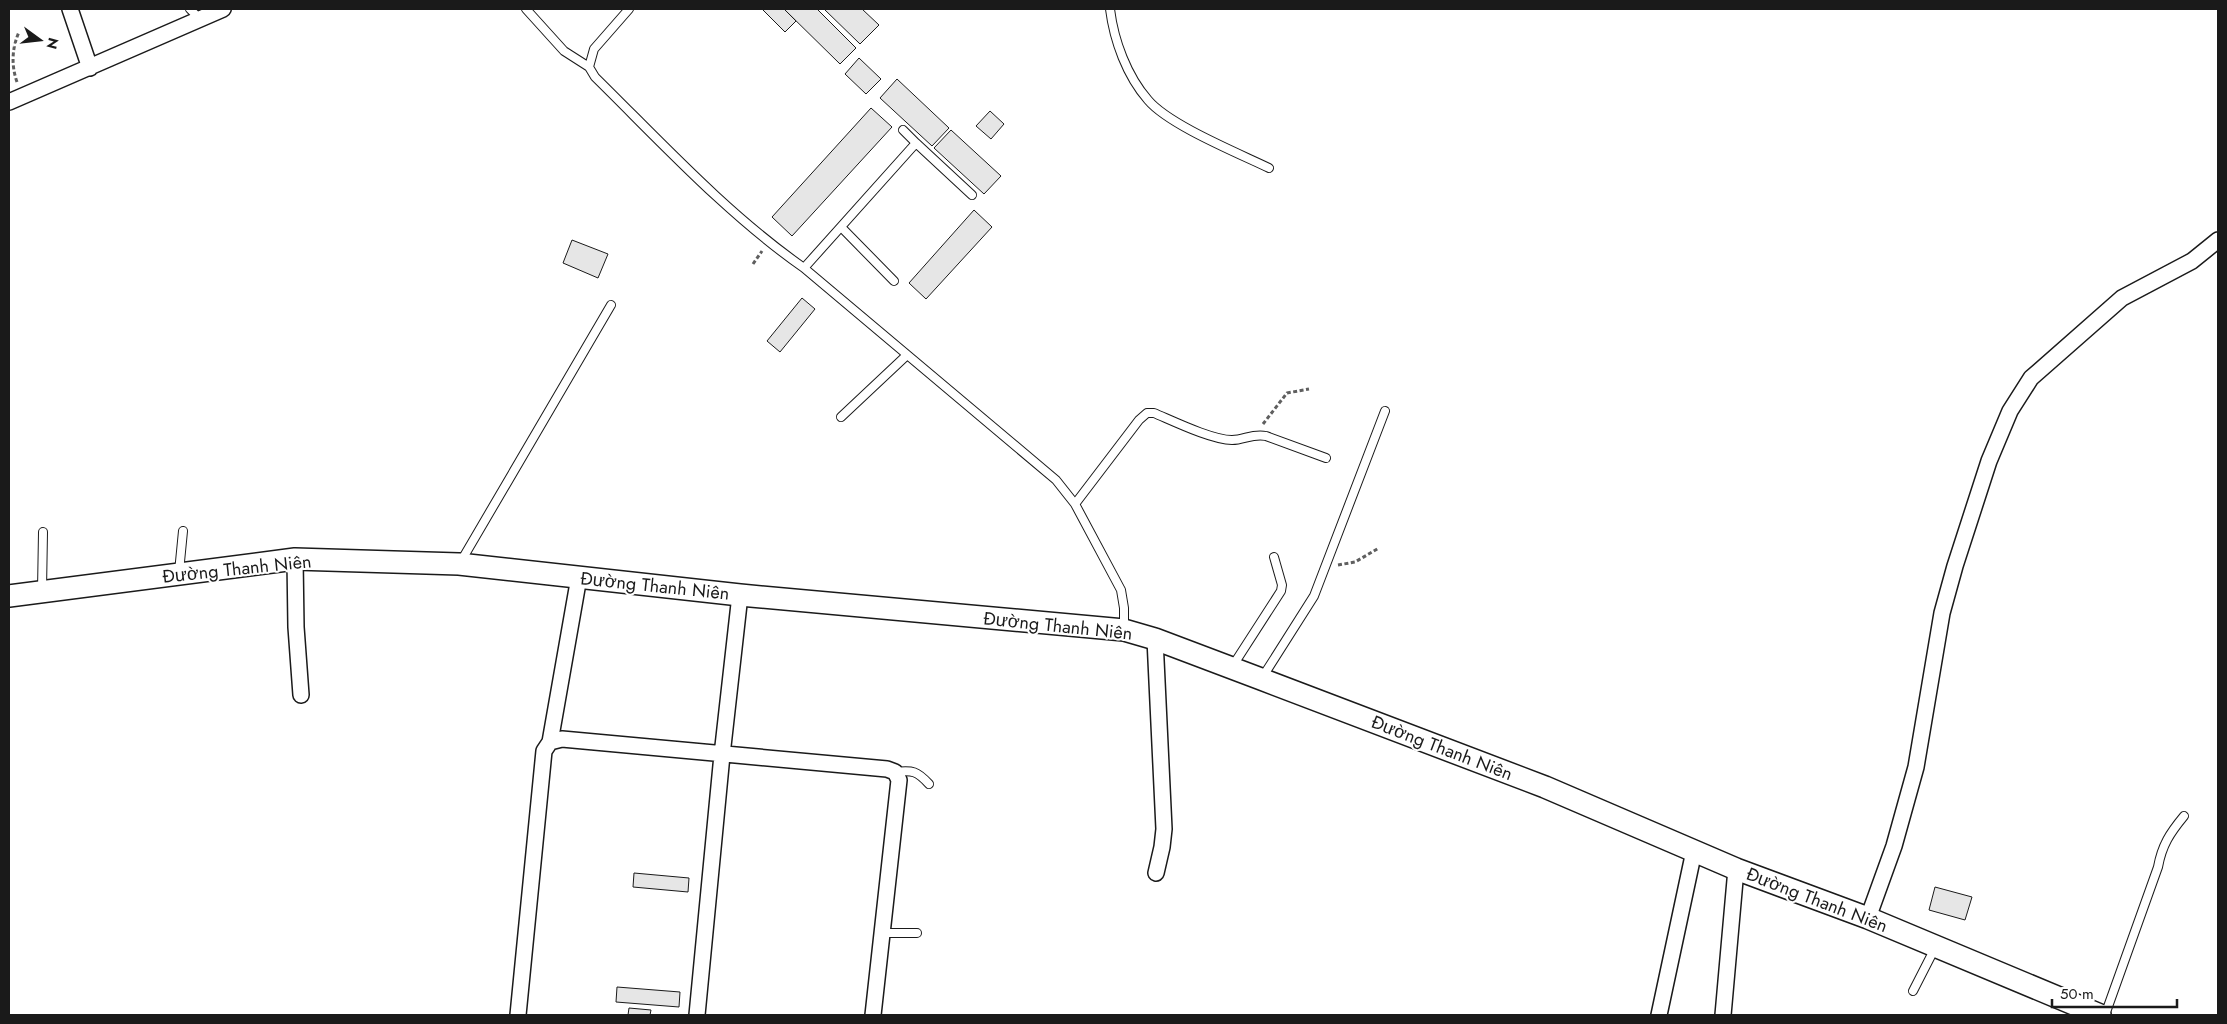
<svg xmlns="http://www.w3.org/2000/svg" width="2227" height="1024" font-family="Jost,sans-serif">
	<style>
		.building { fill: #e6e6e6; stroke: #1a1a1a }
		.lines { fill: none; stroke-linecap: round; stroke-linejoin: round }
		.lane-casing { stroke: #1a1a1a; stroke-width: 10 }
		.street-casing { stroke: #1a1a1a; stroke-width: 18 }
		.secondary-casing { stroke: #1a1a1a; stroke-width: 24 }
		.path { stroke: #5f5f5f; stroke-width: 3; stroke-dasharray: 4 2.5; stroke-linecap: butt }
		.lane { stroke: #fff; stroke-width: 8 }
		.street { stroke: #fff; stroke-width: 15 }
		.secondary { stroke: #fff; stroke-width: 21 }
		.labels { text-anchor: middle; stroke-width: 4; stroke-linejoin: round; paint-order: stroke }
		.street-label { font-size: 18px; fill: #1a1a1a; stroke: #fff }
	</style>
	<rect width="100%" height="100%" fill="#fff"/>
	<path class="building" d="M762,9H784L796,21L785,32Z
		M784,9H817L856,48L840,64Z
		M824,9H862L879,25L860,44Z
		M859,58L881,79L866,94L845,74Z
		M897,79L949,128L932,146L880,98Z
		M871,108L892,127L792,236L772,217Z
		M990,111L1004,124L991,139L976,126Z
		M951,130L1001,176L984,194L934,148Z
		M974,210L992,227L926,299L909,283Z
		M572,240L608,254L598,278L563,263Z
		M802,298L815,309L780,352L767,341Z
		M634,873L689,878L688,892L633,887Z
		M1935,887L1972,897L1965,920L1929,910Z
		M617,987L680,992L679,1007L616,1002Z
		M629,1008L651,1010L650,1015H628Z"/>
	<g class="lines">
		<defs>
			<path id="lane" d="M190,9L199,18
				M526,9L564,51L589,67
				M629,9L594,49L589,67L595,77C662,143 727,214 804,268L1056,480L1075,504L1121,590L1124,608V628
				M1110,9C1114,41 1127,76 1148,100C1169,125 1238,153 1269,168
				M916,143L972,195
				M842,228L894,281
				M804,268L916,143L903,130
				M841,417L907,355
				M1075,504L1139,420L1147,413H1154C1173,421 1212,440 1232,440C1244,440 1253,433 1266,436L1326,458
				M460,563L611,305
				M179,572L183,531
				M42,590L43,532
				M1232,667L1281,591L1282,585L1274,557
				M1262,678L1314,596L1385,411
				M895,772C913,770 917,771 929,784
				M880,933H917
				M1913,991L1935,948
				M2105,1015L2158,867C2162,845 2170,833 2184,816"/>
			<path id="street" d="M70,9L90,68
				M9,102L223,9
				M295,559L296,627L301,695
				M1155,639L1164,829L1162,847L1156,873
				M550,742L562,739L887,769L895,772L899,780L873,1015
				M1868,918L1894,846L1916,767L1942,613L1955,566L1989,461L2010,411L2031,378L2122,298L2192,261L2218,240
				M518,1015L544,751L550,742L579,577
				M697,1015L722,755L740,595
				M1659,1015L1694,851
				M1723,1015L1736,869"/>
			<path id="secondary" d="M9,596L295,559L459,564L740,595L1124,630L1155,639L1261,679L1545,787L1736,869L1868,918L2100,1015"/>
		</defs>
		<use href="#lane" class="lane-casing"/>
		<use href="#street" class="street-casing"/>
		<use href="#secondary" class="secondary-casing"/>
		<path class="path" d="M17,82C11,65 12,48 19,32
			M753,264L762,251
			M1263,424L1287,393L1309,389
			M1338,565L1355,562L1379,548"/>
		<use href="#lane" class="lane"/>
		<use href="#street" class="street"/>
		<use href="#secondary" class="secondary"/>
	</g>
	<g class="labels">
		<g class="street-label">
			<text transform="translate(237 569) rotate(-6)" y="6">Đường Thanh Niên</text>
			<text transform="translate(655 586) rotate(6)" y="6">Đường Thanh Niên</text>
			<text transform="translate(1058 626) rotate(6)" y="6">Đường Thanh Niên</text>
			<text transform="translate(1442 748) rotate(21)" y="6">Đường Thanh Niên</text>
			<text transform="translate(1817 900) rotate(21)" y="6">Đường Thanh Niên</text>
		</g>
	</g>
	<rect width="2227" height="1024" fill="none" stroke="#1a1a1a" stroke-width="20"/>
	<g transform="translate(40 40) rotate(105)" stroke="#ffffff" stroke-width="4" paint-order="stroke">
	<path d="M0-4L9 19L0 12L-9 19Z" fill="#1a1a1a"/>
	<text y="-8" font-size="14" font-weight="bold" text-anchor="middle" fill="#1a1a1a">N</text>
	</g>
	<path d="M2052 999v8h125v-8" fill="none" stroke="#1a1a1a" stroke-width="2.5"/>
	<text x="2060" y="999" font-size="15" fill="#1a1a1a" stroke="#ffffff" stroke-width="4" paint-order="stroke">50 m</text>
</svg>
